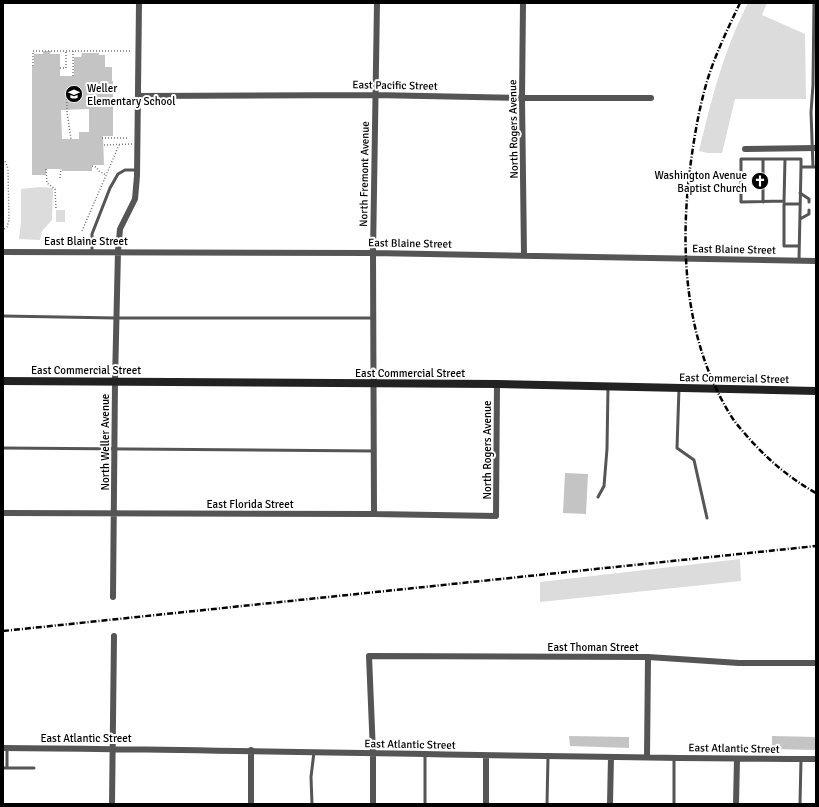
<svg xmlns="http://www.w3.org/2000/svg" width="819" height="807" font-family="Signika,sans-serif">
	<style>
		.green { fill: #dcdcdc }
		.building { fill: #c4c4c4; fill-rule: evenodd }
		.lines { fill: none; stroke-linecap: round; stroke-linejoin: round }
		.path { stroke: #777; stroke-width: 1.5; stroke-dasharray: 1 2; stroke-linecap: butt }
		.lane { stroke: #555; stroke-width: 3 }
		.street { stroke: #555; stroke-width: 6 }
		.secondary { stroke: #222; stroke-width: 8 }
		.rail { stroke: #000; stroke-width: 2.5; stroke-dasharray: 6 2 1 2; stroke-linecap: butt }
		.labels { text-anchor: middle; stroke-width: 4; stroke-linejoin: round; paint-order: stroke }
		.street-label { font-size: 11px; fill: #000; stroke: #fff }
		.poi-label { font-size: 11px; fill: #000; stroke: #fff; text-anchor: start }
	</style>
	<rect width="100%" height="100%" fill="#fff"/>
	<path class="green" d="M748,3H767L762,15L805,34L806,99H735L722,153H708L699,151C712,98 723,52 748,3Z
		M40,187L53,188L52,220L42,231L40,240L19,239L21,222V189Z
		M56,210H65V222H56Z
		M740,559L741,581L540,602V582Z"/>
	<path class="building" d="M43,51H51L50,54H60V76H74V57H81L82,53H99V55H105V67H112V81H113V136H103L104,165H92V171H62V169H46V175H32V66H34V54H43ZM89,109V132H79V139H62L61,110Z
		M565,473L588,474L586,514L563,513Z
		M569,736L629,737V748L570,746Z
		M772,736L816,737V750L772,749Z"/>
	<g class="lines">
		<path class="path" d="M33,66V51H131
			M60,68H66V51
			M73,76V51
			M67,99V112L71,139
			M102,138H128
			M104,145L132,144
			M3,159L6,163L8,169L9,220L7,227L3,230
			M92,166L96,167L99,171L106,175
			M46,169L47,183L55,189L56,210
			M60,178L61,169
			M82,231L119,145"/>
		<path class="lane" d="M813,167L811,112L813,85L814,3
			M800,193L809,199V202
			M784,201L741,202V159H785
			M763,202V159
			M784,202L785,159H801V167
			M800,219L809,214V210
			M799,246H784V204H800
			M92,251V234L110,188L118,174L125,170H137
			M799,260L801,167H816
			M3,316L116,318H373
			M679,388L677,448L694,460L707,518
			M3,448L373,451
			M598,497L604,486L607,449L608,387
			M425,754V804
			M3,768H7V748
			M7,768H34
			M312,804L311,777L314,752
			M547,804L548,757
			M674,804V757
			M800,804L801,759"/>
		<path class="street" d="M523,3L522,98L524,255
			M138,96L375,95L522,98H651
			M745,149L816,148
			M3,252L373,253L816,261
			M3,513L374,514L496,516L497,384
			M374,514L373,253L377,3
			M113,597L115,381L118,251L120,229L135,199L137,176L139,3
			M3,748C274,750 545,758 816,759
			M647,757L648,657
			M112,804L114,636
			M251,804V750
			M373,804V753L369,656L648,657L739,663H816
			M486,804V756
			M610,804L611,757
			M736,804L737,759"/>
		<path class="secondary" d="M3,381L497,384L816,391"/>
		<path class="rail" d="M740,3C729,26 717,51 709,75C700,103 695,132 691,161C679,248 684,343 733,419C737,425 742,430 746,435C767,459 789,478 816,493
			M3,631L816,546"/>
	</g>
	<defs>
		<symbol id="school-disc" viewBox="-11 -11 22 22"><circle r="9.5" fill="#000" stroke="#fff"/><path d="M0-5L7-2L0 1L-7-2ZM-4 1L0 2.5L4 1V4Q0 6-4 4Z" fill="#fff"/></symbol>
		<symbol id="church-disc" viewBox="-11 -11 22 22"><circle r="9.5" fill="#000" stroke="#fff"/><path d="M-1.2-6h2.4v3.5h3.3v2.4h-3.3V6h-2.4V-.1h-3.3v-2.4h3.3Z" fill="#fff"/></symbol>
	</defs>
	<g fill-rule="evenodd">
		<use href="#school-disc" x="64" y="84" width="20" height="20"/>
		<use href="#church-disc" x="750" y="171" width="20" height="20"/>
	</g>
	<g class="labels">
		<g class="street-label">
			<text transform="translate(395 85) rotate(1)" y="4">East Pacific Street</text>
			<text transform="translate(513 129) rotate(-91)" y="4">North Rogers Avenue</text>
			<text transform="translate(364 174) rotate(-89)" y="4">North Fremont Avenue</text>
			<text x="86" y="245">East Blaine Street</text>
			<text transform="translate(410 243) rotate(1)" y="4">East Blaine Street</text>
			<text transform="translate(734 249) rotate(1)" y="4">East Blaine Street</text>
			<text x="86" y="374">East Commercial Street</text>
			<text x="410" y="377">East Commercial Street</text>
			<text transform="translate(734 378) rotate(1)" y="4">East Commercial Street</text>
			<text transform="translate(105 442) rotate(-90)" y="4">North Weller Avenue</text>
			<text transform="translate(487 450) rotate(-90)" y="4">North Rogers Avenue</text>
			<text x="250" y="508">East Florida Street</text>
			<text x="593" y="651">East Thoman Street</text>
			<text x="86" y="742">East Atlantic Street</text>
			<text transform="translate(410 744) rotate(1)" y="4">East Atlantic Street</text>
			<text transform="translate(734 748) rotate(1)" y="4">East Atlantic Street</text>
		</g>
		<g class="poi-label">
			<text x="87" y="92">Weller<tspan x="87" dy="13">Elementary School</tspan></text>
			<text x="747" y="179" text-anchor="end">Washington Avenue<tspan x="747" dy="13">Baptist Church</tspan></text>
		</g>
	</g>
	<rect width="819" height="807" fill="none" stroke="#000000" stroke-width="8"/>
</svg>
